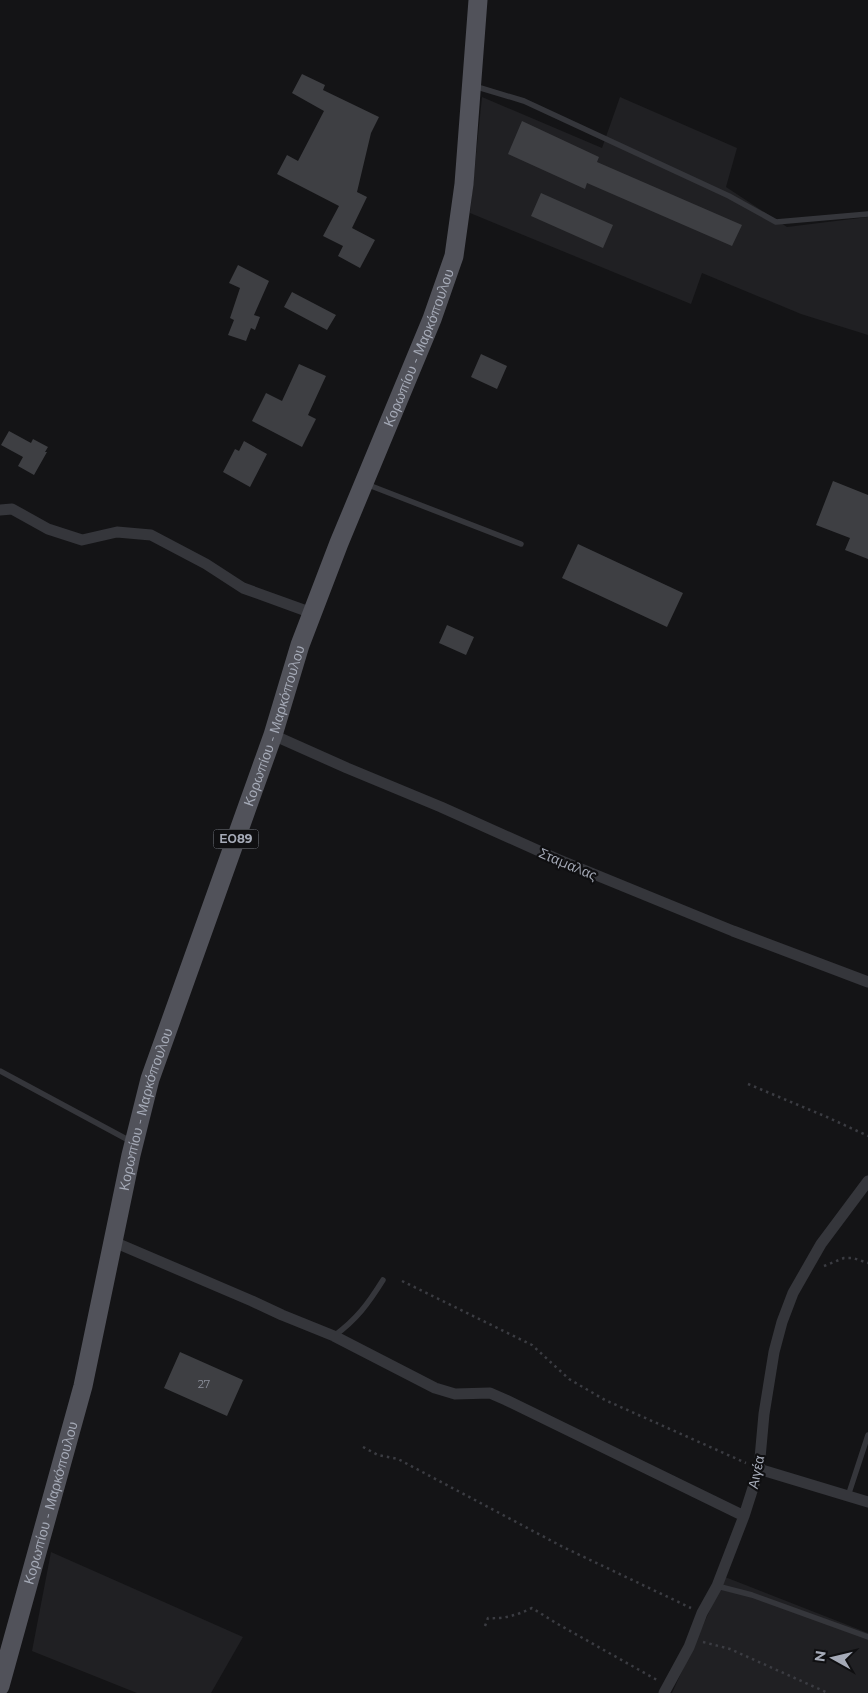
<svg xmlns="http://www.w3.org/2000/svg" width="868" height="1693" font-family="Montserrat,sans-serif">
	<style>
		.built { fill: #202023 }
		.building { fill: #3e3f43 }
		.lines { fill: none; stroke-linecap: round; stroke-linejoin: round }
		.path { stroke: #3b3c42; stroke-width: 2.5; stroke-dasharray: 2.5 4; stroke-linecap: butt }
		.service { stroke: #35363b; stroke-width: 5.5 }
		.minor { stroke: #35363b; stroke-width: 11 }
		.primary { stroke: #51525a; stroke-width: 19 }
		.labels { text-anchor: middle; stroke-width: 4.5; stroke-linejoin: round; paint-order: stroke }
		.number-label { font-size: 11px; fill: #8b8f9a }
		.shield { fill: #0f0f11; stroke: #787c85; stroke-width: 1 }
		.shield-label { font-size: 12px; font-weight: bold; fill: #a5aab7 }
		.street-label { font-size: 14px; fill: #a5aab7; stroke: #0f0f11 }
	</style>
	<rect width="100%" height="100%" fill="#141416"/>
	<path class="built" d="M482,97L602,148L620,97L737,148L726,187L787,227L868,217V335L801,314L702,273L691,304L470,213Z
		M51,1552L243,1637L211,1693H137L32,1651Z
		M725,1577L868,1633V1693H672Z"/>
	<path class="building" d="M302,74L325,85L323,90L379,117L371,133L357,192L367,197L352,228L375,240L360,268L338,256L343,246L323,236L339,206L277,174L287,155L298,161L324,111L292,93Z
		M522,121L599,157L597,162L742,225L732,246L587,183L585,189L508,154Z
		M541,193L613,225L603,248L531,216Z
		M238,265L269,281L254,315L260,317L255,330L251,328L246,341L228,335L234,320L230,318L240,288L229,283Z
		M292,292L336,315L327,330L284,307Z
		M481,354L507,366L497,389L471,377Z
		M299,364L326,376L308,415L316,419L302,447L252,421L266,393L282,401Z
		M9,431L31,443L33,439L48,447L45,452H47L34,475L18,466L23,457L1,445Z
		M244,441L267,454L250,487L223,472L235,449L239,451Z
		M833,481L868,495V559L845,550L850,538L816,525Z
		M578,544L683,593L667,627L562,578Z
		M447,625L474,637L466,655L439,643Z
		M180,1352L243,1380L227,1416L164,1388Z"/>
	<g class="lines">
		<path class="path" d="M748,1084L827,1117L868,1136
			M824,1266L844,1258H853L868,1263
			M402,1281L532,1345L569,1379L605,1400L746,1463
			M363,1447L378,1455L398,1459L563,1547L691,1608
			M485,1626L488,1618C505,1619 517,1615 532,1608L556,1623L657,1680
			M703,1642L730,1649L828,1693"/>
		<path class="service" d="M474,86L524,101L729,196L776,222L868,214
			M366,484L521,544
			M0,1071L132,1142
			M334,1336C357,1319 368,1304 383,1280
			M848,1496L868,1435
			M717,1586L752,1595L868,1637"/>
		<path class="minor" d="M0,510L12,509L48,529L82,540L117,532L151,535L206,564L243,588L312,613
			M273,735L347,768L441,807L557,859L733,931L868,982
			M114,1242L252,1301L282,1315L334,1336L435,1388L455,1394L490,1393L506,1400L744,1516
			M759,1469L868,1502
			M664,1693L689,1647L702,1613L717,1586L744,1516L759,1469L764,1414L774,1352L782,1322L793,1293L821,1244L868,1181"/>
		<path class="primary" id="s1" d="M0,1686L83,1386L131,1155L150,1079L273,735L300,645L339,543L432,319L454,256L464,184L478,0"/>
	</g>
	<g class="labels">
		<g class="number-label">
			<text x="204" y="1388">27</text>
		</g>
		<rect class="shield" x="213.5" y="829.5" width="45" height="19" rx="4"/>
		<g class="shield-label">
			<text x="236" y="843">ΕΟ89</text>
		</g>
		<g class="street-label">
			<text dy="5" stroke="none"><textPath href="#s1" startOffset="1405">Κορωπίου - Μαρκόπουλου</textPath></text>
			<text dy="5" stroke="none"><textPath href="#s1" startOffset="1000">Κορωπίου - Μαρκόπουλου</textPath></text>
			<text transform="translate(568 864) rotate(23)" y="5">Σταμαλας</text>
			<text dy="5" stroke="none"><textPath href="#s1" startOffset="595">Κορωπίου - Μαρκόπουλου</textPath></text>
			<text transform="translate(756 1472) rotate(-78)" y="5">Αιγέα</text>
			<text dy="5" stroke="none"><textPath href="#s1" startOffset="190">Κορωπίου - Μαρκόπουλου</textPath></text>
		</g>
	</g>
	<g transform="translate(833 1658) rotate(278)" stroke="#0f0f11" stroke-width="4" paint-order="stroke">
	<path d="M0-4L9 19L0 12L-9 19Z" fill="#a5aab7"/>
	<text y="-8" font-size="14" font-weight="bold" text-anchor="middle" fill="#a5aab7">N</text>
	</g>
</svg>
